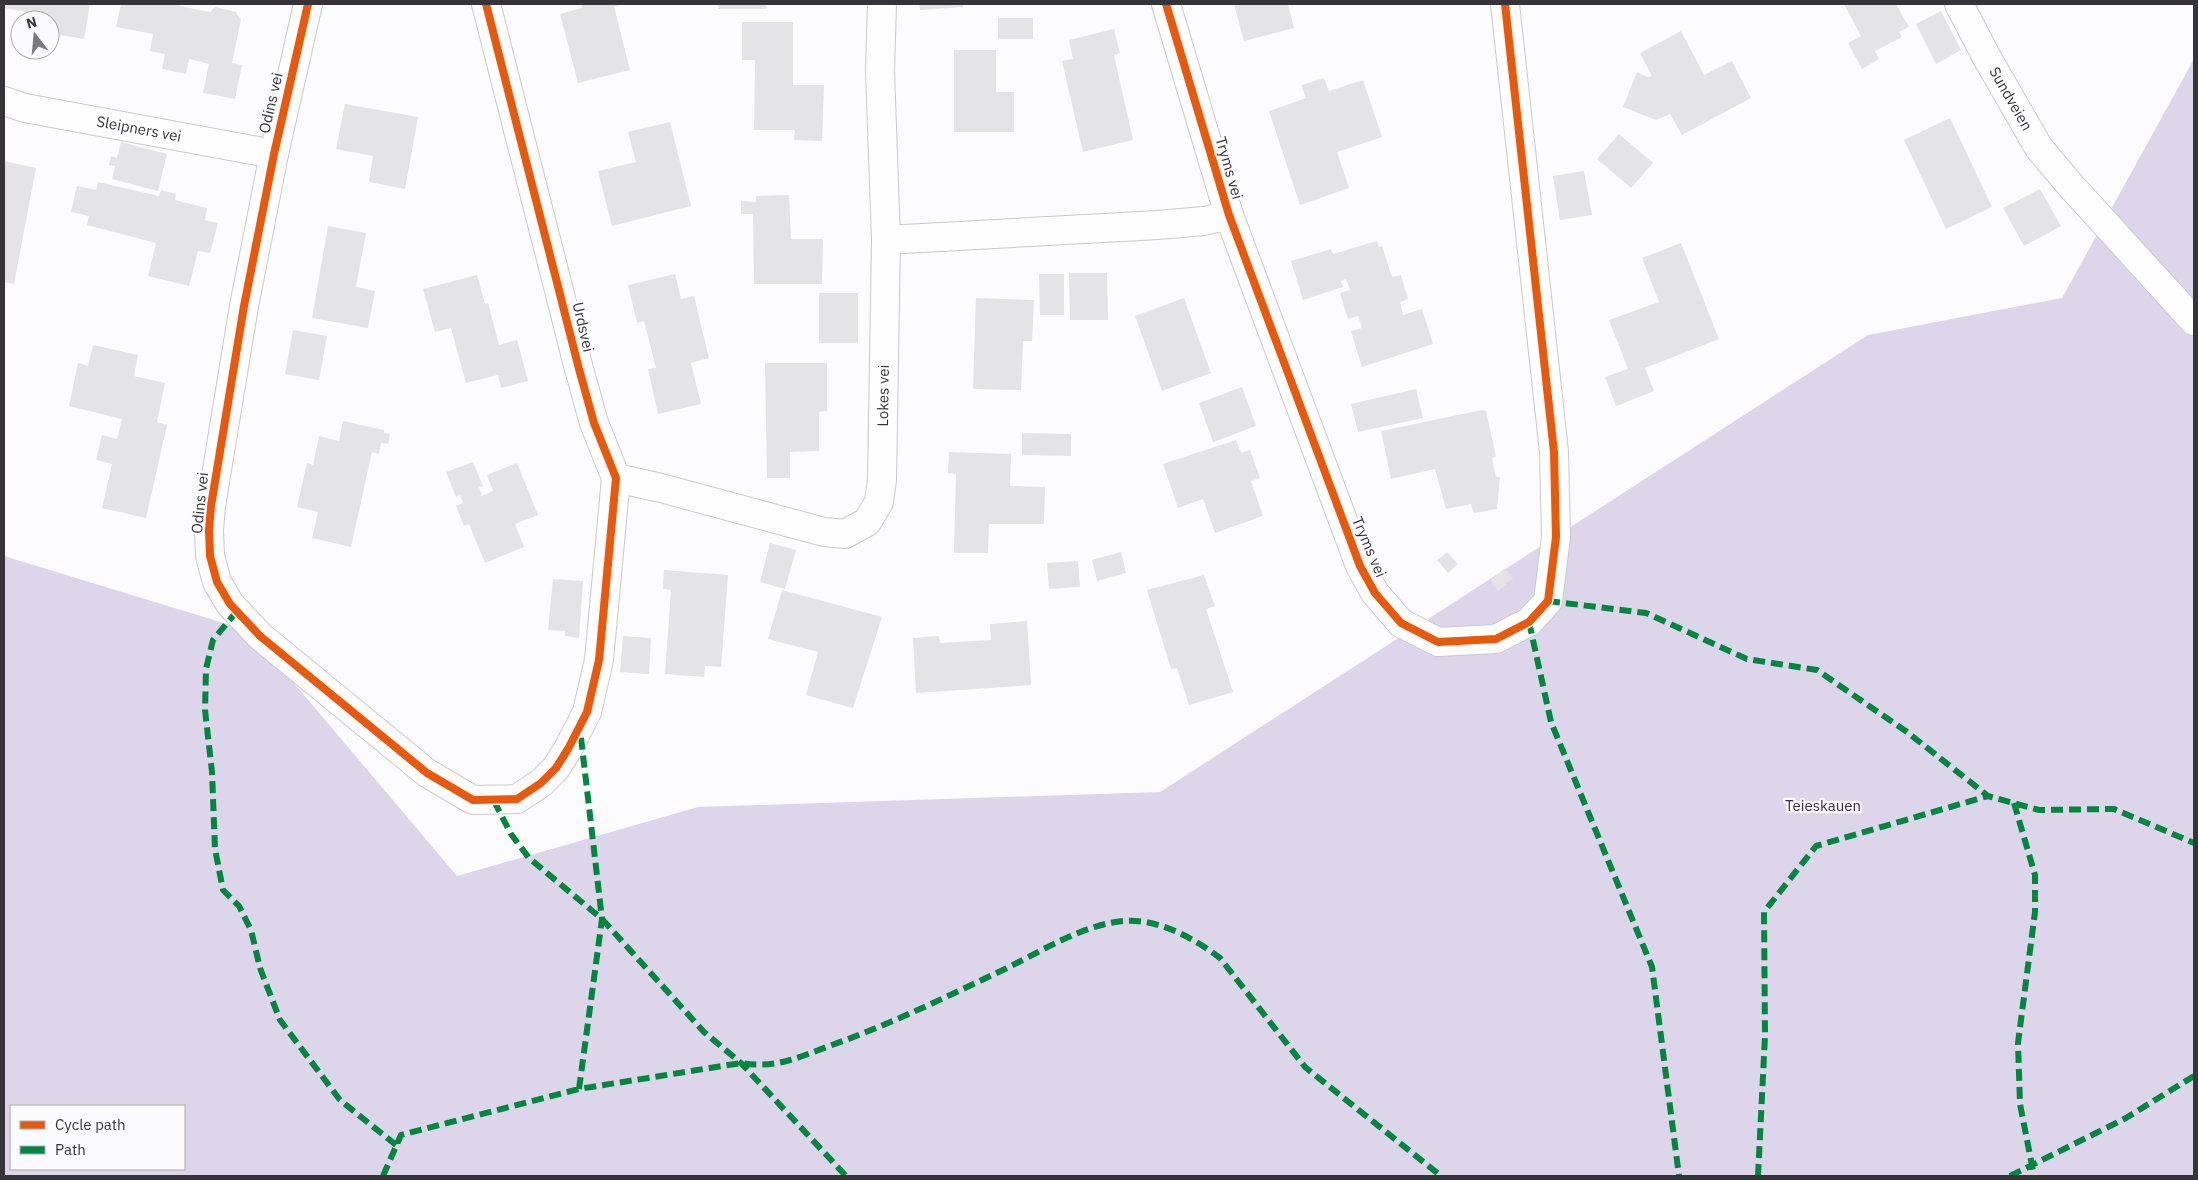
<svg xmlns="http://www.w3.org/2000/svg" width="2198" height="1180" font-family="'IBM Plex Sans',sans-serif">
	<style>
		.forest { fill: #ddd6ea; fill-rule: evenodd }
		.building { fill: #e4e3e5 }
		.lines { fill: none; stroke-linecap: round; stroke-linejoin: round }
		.minor-casing { stroke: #c9c8ca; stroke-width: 30 }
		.minor { stroke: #fffeff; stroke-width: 28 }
		.quiet { stroke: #00873e; stroke-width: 6; stroke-dasharray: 12 6; stroke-linecap: butt }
		.cycleway-casing { stroke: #fbfafe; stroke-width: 11 }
		.cycleway { stroke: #e8590c; stroke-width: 8 }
		.labels { text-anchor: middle; stroke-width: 4.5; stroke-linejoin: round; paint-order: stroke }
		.street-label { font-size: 15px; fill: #363438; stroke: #fbfafe }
		.park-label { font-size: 15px; fill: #3c2855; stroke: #fbfafe }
	</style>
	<rect width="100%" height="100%" fill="#fcfbfd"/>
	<path class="forest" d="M2194,59V1176H4V556L250,631L457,876L698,807L1160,792L1868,335L2062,298ZM11,1106H184V1169H11Z"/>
	<path class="building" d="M4,4H90L84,39L50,33V16L4,8Z
		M121,4H181L180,6L210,12L215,7L236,12L239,18L241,19L232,63L242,65L235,99L203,93L209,64L189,59L186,74L162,69L165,54L150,51L153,34L116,27Z
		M581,4H620L614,7L630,70L578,83L560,14L582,8Z
		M718,4H766V9H718Z
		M919,4H963V7L920,10Z
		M1234,4H1288L1294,28L1244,41Z
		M1844,4H1896L1909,27L1899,32L1902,37L1875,51L1879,59L1862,69L1848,43L1861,36Z
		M1941,11L1961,50L1936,64L1916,24Z
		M998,18H1033V39H998Z
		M742,22H793V85H824L822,141L794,140L795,130H754L755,60H742Z
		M1114,29L1120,53L1114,55L1133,140L1083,152L1062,61L1073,59L1069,40Z
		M1681,31L1704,75L1732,61L1751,98L1682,135L1670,114L1656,120L1623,107L1637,72L1648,77L1652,76L1640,53Z
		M954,50H996V92H1014V132H954Z
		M1324,78L1329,91L1363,80L1382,137L1337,152L1349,188L1300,205L1269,111L1306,98L1301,85Z
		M345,104L418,117L405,189L369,182L373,156L336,149Z
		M1950,118L1992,207L1946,229L1904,140Z
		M670,122L691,206L612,226L598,171L636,162L628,132Z
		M1619,134L1653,163L1631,188L1597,159Z
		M121,142L167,154L158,191L112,179L115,166L109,165L111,156L117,158Z
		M4,161L36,168L14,284L4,282Z
		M1584,171L1592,215L1560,220L1553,176Z
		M98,182L159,196L161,190L176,194L175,200L207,208L205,220L218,223L210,253L198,251L189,286L148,276L156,243L87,225L89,216L71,212L77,186L96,190Z
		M2040,189L2061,226L2024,246L2003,208Z
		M789,195L791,239H823L822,284H754L753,214H741V201L756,202V196Z
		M328,226L366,233L356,287L375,291L368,328L312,318Z
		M1377,241L1379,247L1382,246L1392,277L1401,275L1408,299L1400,302L1403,315L1422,309L1433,344L1362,367L1351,331L1362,328L1358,316L1348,319L1340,293L1350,290L1346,279L1341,281L1343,287L1303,300L1291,261L1331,249L1333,254Z
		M1681,243L1719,339L1645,368L1654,391L1616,406L1605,377L1628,369L1609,320L1659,302L1642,258Z
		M1069,273H1107L1108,320H1070Z
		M675,274L681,299L694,296L709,358L691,363L701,404L658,414L648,369L656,368L644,321L637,323L628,285Z
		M1039,274H1064V315H1040Z
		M477,275L485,304L488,303L499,345L517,340L528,381L501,388L498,375L466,383L451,328L435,332L423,289Z
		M819,293H858V343H819Z
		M976,298L1034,300L1032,341H1023L1021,390L973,389Z
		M1184,298L1211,373L1162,391L1135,316Z
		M293,330L327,336L319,380L285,374Z
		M93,345L138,355L134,376L165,383L157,422L167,425L146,518L102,508L112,464L96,460L102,435L117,439L122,419L69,406L78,363L88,366Z
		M765,363H827V411L819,412V451L790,452V478H767Z
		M1242,387L1256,426L1213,442L1199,403Z
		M1416,389L1423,418L1358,432L1351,404Z
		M1482,410L1486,411L1496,457L1492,458L1496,477H1500L1497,509L1474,513L1471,504L1446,509L1435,469L1391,479L1381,431Z
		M343,421L384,430V433L390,434L388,444L381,443L379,454L372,452L351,547L312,538L318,512L297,507L307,463L313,465L319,436L339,441Z
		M1022,433L1071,434V456L1022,455Z
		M1236,440L1241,453L1250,450L1260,478L1251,481L1263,516L1215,533L1203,499L1178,508L1163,464Z
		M949,452L1011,454L1010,486L1045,487L1044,524H989L988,553H954L956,474L948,473Z
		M473,462L483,486L479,487L482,496L493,491L487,475L517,463L538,515L515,524L524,547L485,563L469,524L464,526L456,506L463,503L460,495L456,497L446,472Z
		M770,543L796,550L785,589L760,582Z
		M1121,552L1126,573L1097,581L1092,560Z
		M1447,552L1458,564L1448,573L1437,560Z
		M1078,561L1080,587L1049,589L1047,563Z
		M1505,568L1513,578L1498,591L1490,581Z
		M664,570L728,575L721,667L705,666L704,677L665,674L671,590L663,589Z
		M1204,575L1215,606L1206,609L1233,692L1189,705L1177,668L1171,669L1147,590Z
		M553,579L583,581L579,638L565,636V631L548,630Z
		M782,590L882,617L853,708L806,695L818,652L768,639Z
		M1027,621L1031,685L916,693L913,638L939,636L940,643L991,640L990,624Z
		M623,636L651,638L649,674L620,672Z"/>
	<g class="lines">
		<defs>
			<g id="minor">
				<path d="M308,4L274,154L244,306L211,506L209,530L210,556L217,582L230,604L260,636L427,773L473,800L517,799L541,783L556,768L568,749L587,712L599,660L616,478L594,423L579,369L486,4"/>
				<path d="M1166,4L1229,215L1360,566L1375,593L1401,623L1438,642L1496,639L1529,622L1548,601L1556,537L1554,452L1505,4"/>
				<path id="s1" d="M1959,4L1986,56L2039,148L2072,187L2194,321"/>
				<path id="s2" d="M4,101L25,108L274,154"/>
				<path d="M886,240L1158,225L1204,221L1229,215"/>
				<path id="s3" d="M616,478L661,488L824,532L845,534L867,522L879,502L882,480L886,240L880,71L882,4"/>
			</g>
		</defs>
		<use href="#minor" class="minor-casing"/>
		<use href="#minor" class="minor"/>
		<path class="quiet" d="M1548,601L1646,613L1747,659L1817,670L1907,732L1988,796L2039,810L2114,809L2194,843
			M237,611L213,640L206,669L205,710L212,772L215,849L223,890L239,906L251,930L260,968L280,1020L340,1100L396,1145
			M1529,622L1551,722L1652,967L1679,1176
			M494,801L511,834L529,858L602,919L704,1032L741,1063L846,1176
			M2014,803L2035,875V912L2018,1043L2020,1104L2034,1176
			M579,1089L602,919L580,729
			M383,1176L401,1135L579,1089L741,1063C777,1069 799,1057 832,1045C891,1024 948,996 1005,969C1042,951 1082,925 1123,921C1157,918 1194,938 1220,958L1305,1067L1441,1176
			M1758,1176L1765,1036L1764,912L1816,846L1988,796
			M2010,1176L2126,1118L2194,1076"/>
		<defs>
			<path id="cycleway" d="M308,4L274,154L244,306L211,506L209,530L210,556L217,582L230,604L260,636L427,773L473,800L517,799L541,783L556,768L568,749L587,712L599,660L616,478L594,423L579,369L486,4
				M1166,4L1229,215L1360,566L1375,593L1401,623L1438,642L1496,639L1529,622L1548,601L1556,537L1554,452L1505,4"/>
		</defs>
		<use href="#cycleway" class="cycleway-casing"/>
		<use href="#cycleway" class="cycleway"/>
	</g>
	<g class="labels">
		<g class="street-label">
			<text dy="5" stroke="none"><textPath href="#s1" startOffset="108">Sundveien</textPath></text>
			<text transform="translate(271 103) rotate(-77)" y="5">Odins vei</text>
			<text dy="5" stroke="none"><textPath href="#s2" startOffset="138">Sleipners vei</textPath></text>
			<text transform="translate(1229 168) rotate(74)" y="5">Tryms vei</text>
			<text transform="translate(583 327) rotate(77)" y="5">Urdsvei</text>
			<text dy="5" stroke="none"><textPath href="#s3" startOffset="391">Lokes vei</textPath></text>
			<text transform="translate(200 503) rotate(-84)" y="5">Odins vei</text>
			<text transform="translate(1369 547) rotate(67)" y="5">Tryms vei</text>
		</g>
		<g class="park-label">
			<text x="1823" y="811">Teieskauen</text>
		</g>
	</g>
	<rect width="2198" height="1180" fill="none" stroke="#363438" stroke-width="10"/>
	<rect x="10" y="1105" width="175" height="65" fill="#fbfafe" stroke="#acabaf"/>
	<rect x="20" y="1121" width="25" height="8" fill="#e8590c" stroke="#acabaf"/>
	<text x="55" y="1130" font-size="15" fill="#363438">Cycle path</text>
	<rect x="20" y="1146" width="25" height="8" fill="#00873e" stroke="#acabaf"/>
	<text x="55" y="1155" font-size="15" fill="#363438">Path</text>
	<g transform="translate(35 35) rotate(344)"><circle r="24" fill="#fbfafe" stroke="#acabaf"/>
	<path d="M0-4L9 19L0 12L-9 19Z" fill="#7b7a7d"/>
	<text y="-8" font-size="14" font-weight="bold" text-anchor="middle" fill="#363438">N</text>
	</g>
</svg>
